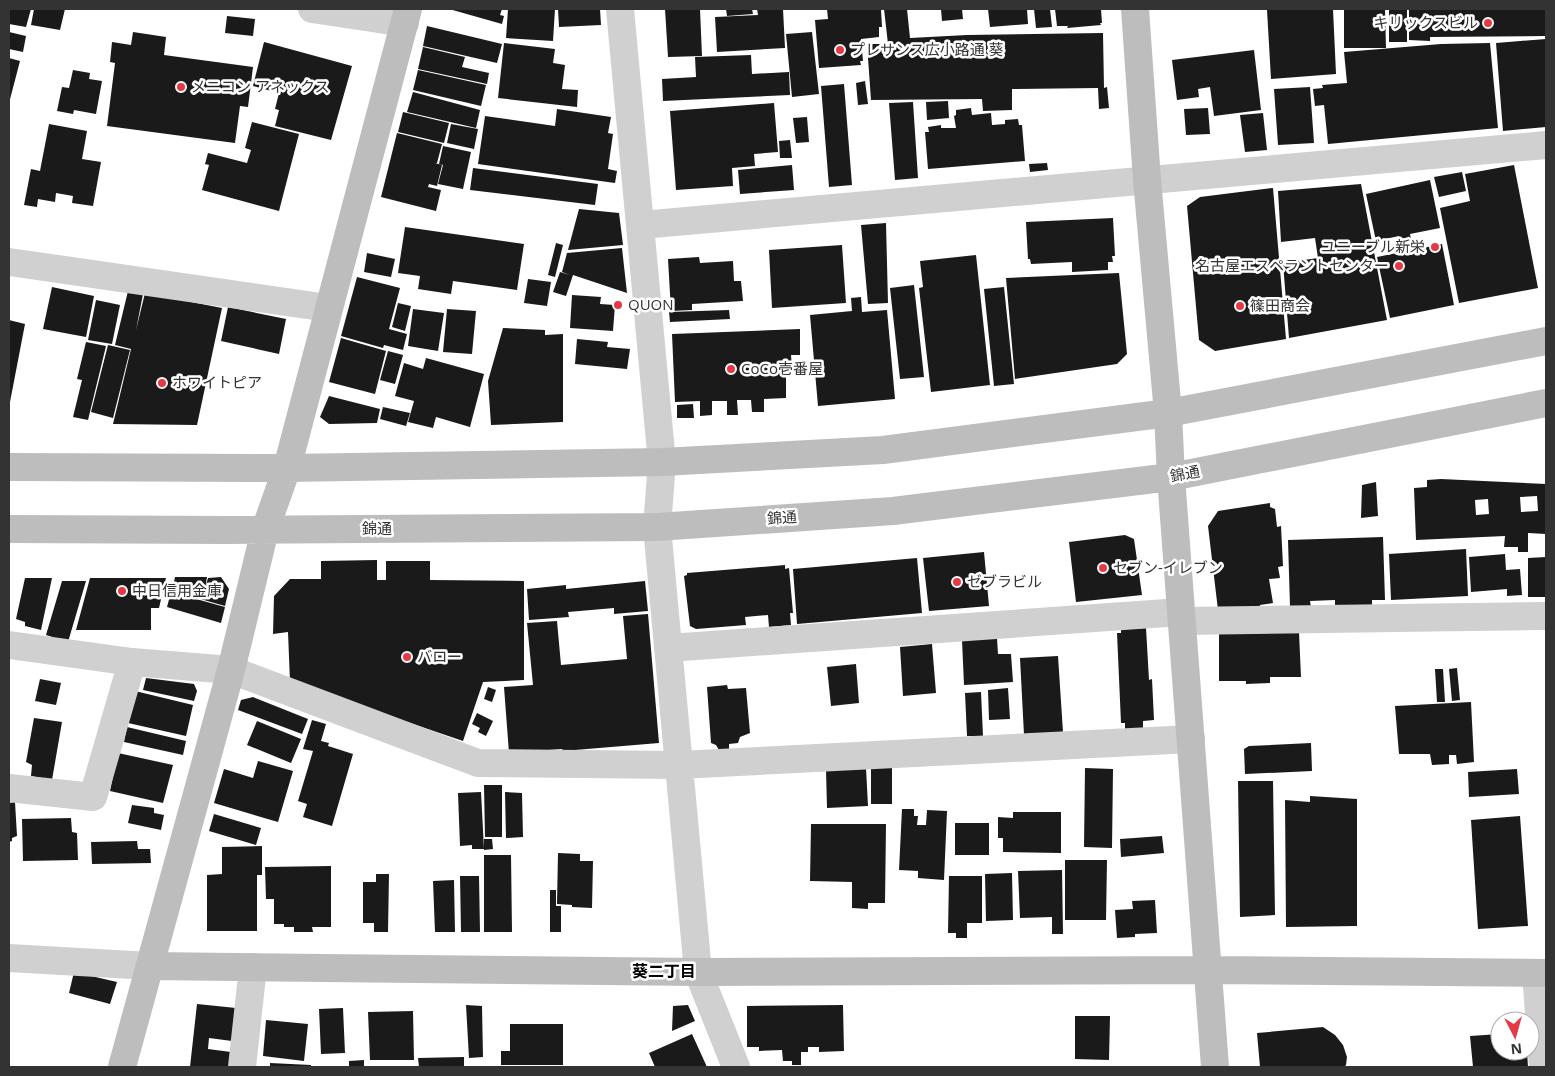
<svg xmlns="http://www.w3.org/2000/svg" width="1555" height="1076" font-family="'Open Sans','Noto Sans JP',sans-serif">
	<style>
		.building { fill: #1a1a1a; fill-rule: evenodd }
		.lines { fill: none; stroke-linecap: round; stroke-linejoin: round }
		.street { stroke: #d0d0d0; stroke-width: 28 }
		.secondary { stroke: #bdbdbd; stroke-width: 28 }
		.poi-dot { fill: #e63946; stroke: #fff; stroke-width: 2 }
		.labels { text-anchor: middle; stroke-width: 5; stroke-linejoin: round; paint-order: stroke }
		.poi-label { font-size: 15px; fill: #333; stroke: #fff; text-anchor: start }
		.street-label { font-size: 15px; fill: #333; stroke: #fff }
		.neighbourhood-label { font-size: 16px; font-weight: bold; fill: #000; stroke: #fff }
	</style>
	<rect width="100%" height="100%" fill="#fff"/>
	<path class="building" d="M9,9H31L26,27L9,24Z
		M34,9H65L60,30L31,25Z
		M449,9H502L500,15L504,16L502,24Z
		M508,9H555L553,41L506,38Z
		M558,9H600L601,25L559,27Z
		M665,9H700L702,56L668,57Z
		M726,9H752L753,14L727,16Z
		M757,9H783L785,48L717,52L715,17L758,15Z
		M827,9H881L882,27H879V37L861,39L863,61H860L861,65L819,68L815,20L828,19Z
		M884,9H907L910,38L967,35L1103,33L1104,88L1107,87L1109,108L1099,109L1098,88L1012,89V110L983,111L982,99L871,100L867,44H888Z
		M941,9H962L963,19L942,21Z
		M988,9H1027L1028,24L990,27Z
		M1034,9H1050L1052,27L1036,28Z
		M1055,9H1101L1102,23H1100L1101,25L1067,28L1068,26H1057Z
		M1284,9H1333L1336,74L1271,79L1267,10Z
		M1344,9H1385L1386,48H1344Z
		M1389,9H1407V42H1389Z
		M1409,9H1546V36L1430,37V41L1409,40Z
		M227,16L255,19L253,36L225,33Z
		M427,26L502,44L497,63L423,46Z
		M9,32L26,36L23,52L9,49Z
		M133,32L166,37L164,55L253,67L248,107L240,106L235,143L107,126L115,63L110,62L112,42L131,45Z
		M812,32L819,94L792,97L786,34Z
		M1546,39V127L1503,131L1496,43Z
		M264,42L352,66L331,140L275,126L279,110L275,109L279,93L253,86Z
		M504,43L555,49L553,63L565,65L562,89L578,90L577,107L498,98Z
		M1490,43L1498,128L1328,144L1324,105L1315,106L1313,89L1323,88L1322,85L1347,83L1344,52L1441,44Z
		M423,47L465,57L462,67L489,73L487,84L418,69Z
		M1254,50L1261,110L1214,116L1210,87L1198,89L1199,97L1177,100L1172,60Z
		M751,55L752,74L789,72L790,95L663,101L662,79L696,77L695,57Z
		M9,58L20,61L9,103Z
		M73,70L90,73L89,79L102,81L96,114L74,110L73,114L57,111L62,87L69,88Z
		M418,70L486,85L481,106L413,90Z
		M865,81L868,104L858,105L856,83Z
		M844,84L852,185L829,187L821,86Z
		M1310,87L1314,143L1278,145L1274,89Z
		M413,92L480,110L476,128L407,112Z
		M948,101L949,118L927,120L926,102Z
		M913,102L918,178L895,180L889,103Z
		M774,103L778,152L754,154L755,166L732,168L733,186L676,190L670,111Z
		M971,108L972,115L991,113L992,125L1005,124V120L1018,119L1019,125H1022L1025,161L928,169L925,132H929L928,127L941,125V128H956L954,116L956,115V110Z
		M1208,108L1210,134L1186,135L1184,109Z
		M557,109L611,117L608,133L613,134L608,169L617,171L615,183L478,164L485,116L555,126Z
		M403,112L449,123L444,143L398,132Z
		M1263,113L1267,150L1245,152L1240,115Z
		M807,117L809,142L796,143L793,118Z
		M252,122L299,134L279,211L202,190L209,165L205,164L208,153L247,163L251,150L245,148Z
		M49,124L87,131L82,159L101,162L93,206L72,203L73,196L56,193L55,202L38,199L37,207L24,205L31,169L40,171Z
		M451,124L478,129L474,149L447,143Z
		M397,133L442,144L437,163H435L442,165L437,186L429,184L428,187L441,190L436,211L381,197Z
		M790,140L792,158H780L779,141Z
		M443,146L471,152L463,189L438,184L443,165L439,164Z
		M1047,163L1048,170L1030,172L1029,164Z
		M792,165L794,190L740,194L738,170Z
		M1514,165L1538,288L1459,303L1440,208L1470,201L1465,174Z
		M473,168L598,184L595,205L470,190Z
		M1462,172L1466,191L1439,197L1434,177Z
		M1430,180L1440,228L1410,234L1413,250L1442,244L1454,305L1390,318L1377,257L1402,252L1399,236L1376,241L1366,194Z
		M1361,184L1387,320L1289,338L1283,263L1318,258L1315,238L1281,242L1278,191Z
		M1273,188L1286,339L1215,351L1199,340L1187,206L1200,197Z
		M579,209L619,213L623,245L568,250Z
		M1113,218L1115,256H1112L1113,262H1108V270L1072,272V262L1031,264L1030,259H1028L1026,222Z
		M886,223L888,303L868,304L861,225Z
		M405,227L524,244L517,290L453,281L451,294L418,289L420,276L398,273Z
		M556,243L563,245L555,277L548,275Z
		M842,245L846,303L772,308L769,250Z
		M622,248L627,293L573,275L566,296L553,292L560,272L570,275L562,272L567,253Z
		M367,253L395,259L391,277L364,272Z
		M976,255L990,385L931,392L919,288L923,287L920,261Z
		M699,257L700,263L733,261L734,281H741L743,301L692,304V310L671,311L668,259Z
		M1119,273L1127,354L1117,364L1015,379L1006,278Z
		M357,277L400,288L389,329L407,334L403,350L384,345L383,348L341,336Z
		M528,279L551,282L547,306L524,303Z
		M914,285L924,377L900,379L890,288Z
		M52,287L94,296L86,337L43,329Z
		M1004,287L1014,384L994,386L984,289Z
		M128,291L143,294L136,330L145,293L222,308L197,425L113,424L131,349L115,345Z
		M572,295L601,297L600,304L615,305L613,331L570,328Z
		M861,297L862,312L887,310L895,399L818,406L810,315L852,311L851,298Z
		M96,300L120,305L112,344L88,340Z
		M398,303L411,306L405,331L392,327Z
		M228,307L286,319L279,354L221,341Z
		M413,309L444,313L438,351L408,346Z
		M447,309L476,311L472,354L443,352Z
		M729,310L730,319L670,322L669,312Z
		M9,320L25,324L10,402L9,401Z
		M503,328L545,330V335L563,334V422L491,425L488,381Z
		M800,329V355H791L792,368H786V398L764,399V412H752L751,400H737L738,415H727V401H712V415L700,416V401L675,402L672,334Z
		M341,338L386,351L375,394L329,382Z
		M577,339L608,342L607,347L630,349L627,369L575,364Z
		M86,342L106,346L88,420L73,417L82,380L77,379Z
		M108,345L130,350L113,418L91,412Z
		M388,351L403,355L395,384L380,380Z
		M426,358L484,374L470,427L436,417L433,428L408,422L414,401L395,396L404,363L423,369Z
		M329,396L380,409L377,423L329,424L320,417Z
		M693,404L694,418H677V405Z
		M383,407L410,413L406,426L380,419Z
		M1441,479L1546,484V534L1528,533V552H1518V547H1504L1505,536L1416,540L1414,488L1427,487V480ZM1537,496L1538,511L1521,512L1520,497ZM1488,499L1489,514L1476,515L1475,500Z
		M1376,482L1378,516L1361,518L1362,485Z
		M1270,503V507L1275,509L1277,527L1281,526L1283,566L1278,567L1280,578L1269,579L1273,603L1260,605L1259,609L1218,610L1208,526L1218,511Z
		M1125,535L1134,539L1142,595L1076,602L1069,542Z
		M1383,537L1385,600H1372V606L1335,607V600L1310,601L1311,607H1290L1288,540Z
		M1466,549L1468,596L1391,600L1389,554Z
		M984,552L989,606L929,611L923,558Z
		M1505,554L1506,570L1520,569L1522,595L1507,596V589L1471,592L1469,557Z
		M1546,557V597H1528V558Z
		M917,558L922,613L797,624L793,569Z
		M377,560V580H386V561H430V580L524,581V680L483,682L463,741L290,682L288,632L273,634L274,596L290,579H321V561Z
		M785,565V569L789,568L793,613H790L791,625L769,627L768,615L745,617L746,625L696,629L690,626L684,576L687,575V573Z
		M175,577H207L205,589L208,578L221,577L229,589L225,606L172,591Z
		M25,578H52L41,630L25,626V622L16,619Z
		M90,578H166L159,608H151V630H76Z
		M62,581H86L68,642L46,635Z
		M645,581L648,611L614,614V608L568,612L569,617L529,620L527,589L566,585V589Z
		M171,592L225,607L221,623L167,607Z
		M648,614L659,743L563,751L562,749L509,753L504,687L533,685L527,623L557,621L561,665L627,659L623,616Z
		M1146,628L1149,680L1152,679L1154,720L1143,721V731H1125V723H1121L1117,633H1121V629Z
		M1219,632H1299L1301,677H1270V683L1246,684V681H1219Z
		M997,638L998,654H1011L1013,682L964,685L962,640Z
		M932,644L936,693L903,696L900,647Z
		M1058,656L1063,732L1024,735L1020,658Z
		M856,664L859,703L831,706L827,667Z
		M1457,668L1460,700L1452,701L1449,669Z
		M1435,669H1443L1445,702H1437Z
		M146,678L194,684L197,691L194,701L143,690Z
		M40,679L61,683L56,705L35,701Z
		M727,685L728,689L746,688L750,733L740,737L738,743L729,744V749L719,750L716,745L711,743L707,687Z
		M488,687L496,690L492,702L484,699Z
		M1008,688L1010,719L989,720L988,690Z
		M135,691L193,705L186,736L128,723Z
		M981,692L983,736H967L965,693Z
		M253,697L308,719L302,734L238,710L241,700Z
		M1471,702L1474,762L1457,764L1456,755H1449V764L1432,765L1430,754H1399L1395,706Z
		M477,713L493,721L486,736L478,732L480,728L472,724Z
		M34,718L62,722L52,780L31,776L32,765L26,762Z
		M312,720L326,724L321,741L329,743L328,746L353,754L332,826L303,817L307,804L298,801L313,751L303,749Z
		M257,721L301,739L291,763L247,745Z
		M127,727L186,741L183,755L124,742Z
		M1311,743L1312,771L1245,774L1244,749L1249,746Z
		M118,753L173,765L163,803L110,791Z
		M258,761L293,771L278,822L214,803L224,769L253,778Z
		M871,766H892V804H871Z
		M866,768L868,806L827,808L826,770Z
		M1085,768L1113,769L1112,848L1084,847Z
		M1517,769L1519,794L1469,797L1468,772Z
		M1238,781H1273L1275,915L1240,917Z
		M484,785H502V837H485Z
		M481,792L484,849H472V845L460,846L458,793Z
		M505,792L522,793L523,837L506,838Z
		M1310,796L1357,799V926L1286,927L1285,800L1310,802Z
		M15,802L17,836L12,838V841L9,842V803Z
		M132,805L154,808V813L164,815L161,830L128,823Z
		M902,809H914V816H918L917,825H926L927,810L947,811L944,880L918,878V871L899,870Z
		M1013,812H1061V853L1003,852V838H998V817L1013,818Z
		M214,814L261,828L256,845L209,831Z
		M1520,816L1528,926L1478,929L1471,820Z
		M71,818L72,832L77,833L78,860L23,861L22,819Z
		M955,823H989V855H955Z
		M811,824H886L885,903H868V909L852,908V882L810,881Z
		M1162,836L1164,853L1121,857L1120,839Z
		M484,839H492L493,849L484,850Z
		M137,841L138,849H150L151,863L92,864L91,842Z
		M262,846V875H257V931H207V875L222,874V847Z
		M558,853L580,854V861H593L592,908L572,907V905L557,904Z
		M484,855H511L512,932H484Z
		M1065,860H1107L1106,920H1065Z
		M331,866V927H312L313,932H294V927H284V924H274V899H266L265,867Z
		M1062,870L1063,934H1052V917L1020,918L1018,871Z
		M1012,873L1013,920L986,921L985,874Z
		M376,874H389L388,932H374V923H363V882H376Z
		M460,876H479L480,932H461Z
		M949,876H982V923H967V938H956V933H948Z
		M454,880L455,932H435L433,881Z
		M550,890H556V906H561V932H550Z
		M1155,900L1157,933L1135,934V937L1117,938L1115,910L1133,909L1132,901Z
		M74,972L117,982L110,1004L69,993Z
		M197,1004L236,1008L232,1041L209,1038L208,1049L231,1052L230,1067H190Z
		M466,1005L482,1006L483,1057L469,1058Z
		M688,1005L695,1021L672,1031L673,1006Z
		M843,1005L844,1051L819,1052V1047H808V1052H801V1065H792V1061H783L782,1050L759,1051V1047H747V1006Z
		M343,1008L345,1053L321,1054L319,1009Z
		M413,1011L414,1060H370L368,1012Z
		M1075,1016H1110L1109,1060L1075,1059Z
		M266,1020L308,1024L304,1061L263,1056Z
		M510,1024H563V1065H501V1051H510Z
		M1323,1027L1335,1035L1343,1045L1347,1057L1346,1065L1344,1067H1260L1257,1033Z
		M692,1034L707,1067H655L649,1053Z
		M1500,1034V1051H1527L1528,1067H1473L1470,1036Z
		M464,1057V1067H419L418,1058Z
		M364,1060V1067H349V1061Z
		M270,1063L311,1065V1067H270Z"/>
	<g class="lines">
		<path class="street" d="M312,9L405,23
			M620,9L659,431L662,462L657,527L698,972L736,1067
			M641,225L1546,145
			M9,262L328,308
			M1182,621L1546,616
			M9,645L132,662L231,670L478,763L679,765L1191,739
			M668,648L1181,612
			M9,788L93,797L132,662
			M9,958L150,966
			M1536,973L1543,1067
			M242,1067L253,967"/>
		<path class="secondary" d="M1135,9L1147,180L1168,413L1171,477L1215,1067
			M9,467L287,468L662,462L883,450L1168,413L1546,341
			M9,529L228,530L657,527L893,511L1171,477L1546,403
			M150,966L698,972L1209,970L1546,973
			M122,1067L231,670L265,530L287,468L408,9"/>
	</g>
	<g class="poi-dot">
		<circle cx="1488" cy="23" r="5"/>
		<circle cx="840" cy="50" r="5"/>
		<circle cx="181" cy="87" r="5"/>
		<circle cx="1435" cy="247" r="5"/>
		<circle cx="1399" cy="266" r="5"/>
		<circle cx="618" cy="305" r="5"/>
		<circle cx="1240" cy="306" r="5"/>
		<circle cx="731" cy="369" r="5"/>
		<circle cx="162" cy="383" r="5"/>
		<circle cx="1103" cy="568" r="5"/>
		<circle cx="957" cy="582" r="5"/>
		<circle cx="122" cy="591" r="5"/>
		<circle cx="407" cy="657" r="5"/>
	</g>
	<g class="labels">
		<g class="poi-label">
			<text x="1478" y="28" text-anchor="end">キリックスビル</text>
			<text x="850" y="55">プレサンス広小路通 葵</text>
			<text x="191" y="92">メニコン アネックス</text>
			<text x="1425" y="252" text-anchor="end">ユニーブル新栄</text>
			<text x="1389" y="271" text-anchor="end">名古屋エスペラントセンター</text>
			<text x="628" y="310">QUON</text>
			<text x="1250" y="311">篠田商会</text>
			<text x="741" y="374">CoCo壱番屋</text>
			<text x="172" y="388">ホワイトピア</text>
			<text x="1113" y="573">セブン-イレブン</text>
			<text x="967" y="587">ゼブラビル</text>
			<text x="132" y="596">中日信用金庫</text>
			<text x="417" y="662">バロー</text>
		</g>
		<g class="street-label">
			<text transform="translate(1185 474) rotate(-11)" y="5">錦通</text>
			<text transform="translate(782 518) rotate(-4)" y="5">錦通</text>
			<text x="377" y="534">錦通</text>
		</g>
		<g class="neighbourhood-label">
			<text x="664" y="977">葵二丁目</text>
		</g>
	</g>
	<rect width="1555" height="1076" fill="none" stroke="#333333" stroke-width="20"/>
	<g transform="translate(1515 1036) rotate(174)"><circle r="24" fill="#ffffff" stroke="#adadad"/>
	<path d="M0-4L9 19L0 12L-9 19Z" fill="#e63946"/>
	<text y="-8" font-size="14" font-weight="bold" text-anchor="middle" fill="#333333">N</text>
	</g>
</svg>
